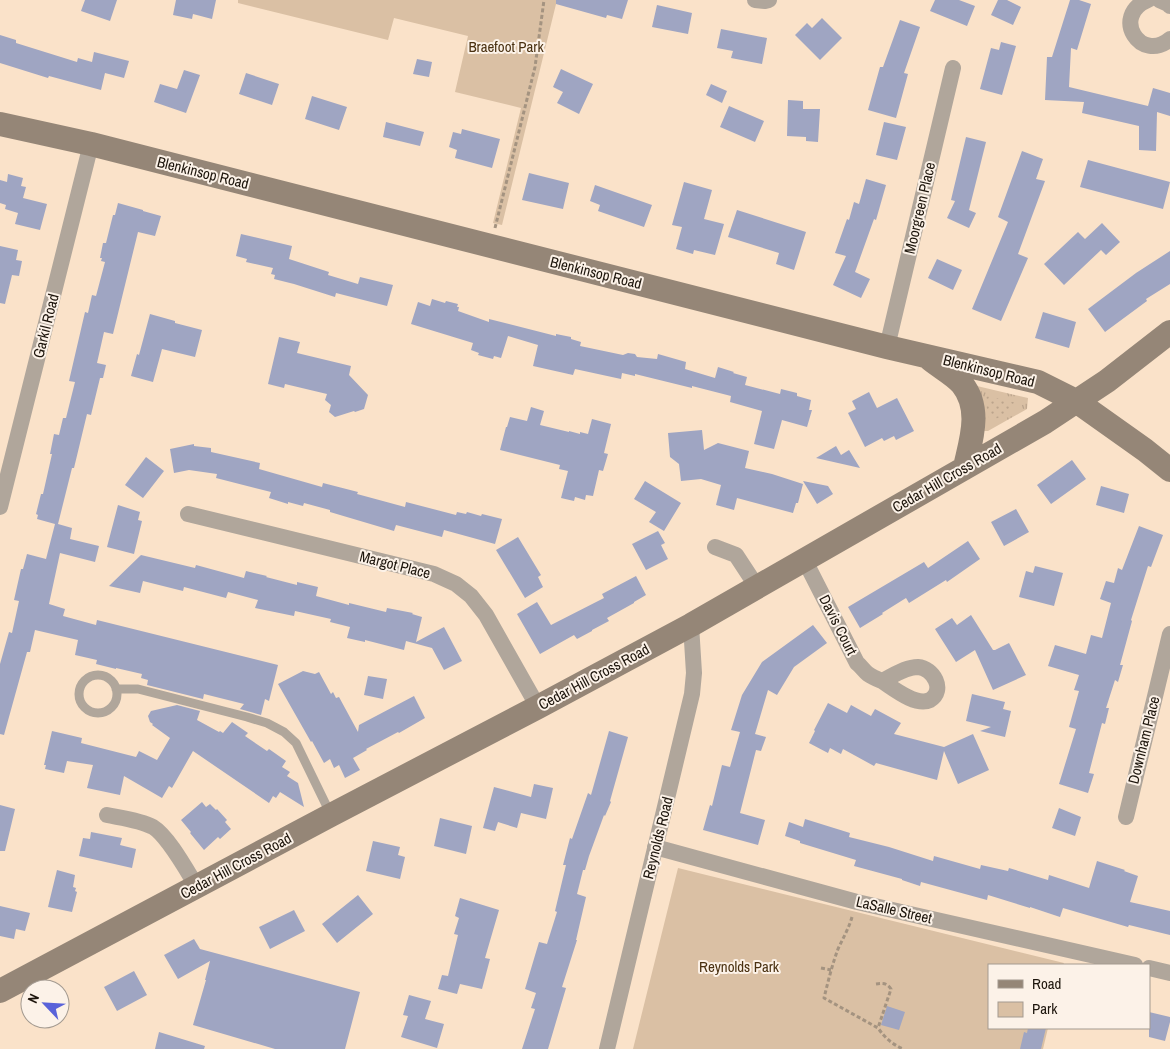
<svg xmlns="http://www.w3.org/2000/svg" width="1170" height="1049" font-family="'Archivo Narrow',sans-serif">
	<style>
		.grass { fill: url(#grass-tufts) }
		.park { fill: #dac0a4 }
		.garden { fill: url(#garden-dots) }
		.building { fill: #9fa5c2 }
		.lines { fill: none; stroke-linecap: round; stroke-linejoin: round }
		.path { stroke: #a49380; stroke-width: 3; stroke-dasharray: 4 2.5; stroke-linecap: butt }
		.lane { stroke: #b0a69b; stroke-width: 9 }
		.street { stroke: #b0a69b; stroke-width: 16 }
		.secondary { stroke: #958677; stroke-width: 24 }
		.labels { text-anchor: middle; stroke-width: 4; stroke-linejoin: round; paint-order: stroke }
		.park-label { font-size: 15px; fill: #4a3111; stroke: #fcf2e8 }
		.street-label { font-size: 15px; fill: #1d150c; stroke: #fcf2e8 }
	</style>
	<defs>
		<pattern id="grass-tufts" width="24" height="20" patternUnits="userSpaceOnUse" patternTransform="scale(1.25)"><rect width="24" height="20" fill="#dac0a4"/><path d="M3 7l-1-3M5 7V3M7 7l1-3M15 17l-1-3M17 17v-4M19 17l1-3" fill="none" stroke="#bba48c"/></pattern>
		<pattern id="garden-dots" width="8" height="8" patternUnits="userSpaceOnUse" patternTransform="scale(1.25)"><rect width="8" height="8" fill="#dac0a4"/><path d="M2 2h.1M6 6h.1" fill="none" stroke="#bba48c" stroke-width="1.8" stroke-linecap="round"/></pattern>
	</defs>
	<rect width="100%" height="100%" fill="#fae2c9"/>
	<path class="grass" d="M977,386L1028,398L1027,409L988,431H981Z"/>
	<path class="park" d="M238,0H557L502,225L493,223L521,108L455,92L468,36L394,18L388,40L238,3Z
		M678,868L1064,963L1063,965H989V1028H1048L1043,1049H633Z"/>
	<path class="garden" d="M988,396L1017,403L1014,409L994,420H991L989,418L985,399Z"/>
	<path class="building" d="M85,0H117L110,21L81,11Z
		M176,0H216L212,19L193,14L192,19L173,15Z
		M556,0H628L622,19L607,15L606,18L556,4Z
		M935,0H959L975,6L967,26L930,11Z
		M998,0H1007L1021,7L1013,25L991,15Z
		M1070,0H1079L1091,4L1077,50L1071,48L1069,87L1148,106L1153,88L1170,93V116L1157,112L1156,151L1139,150V126L1082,113L1084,102L1045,100L1047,57H1052Z
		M657,5L692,13L688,34L652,27Z
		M822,18L842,38L820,60L795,35L807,23L812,28Z
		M900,20L920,27L904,73L908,74L896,118L868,110L880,67H883Z
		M721,29L767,38L762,64L731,58L733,51L717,48Z
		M0,35L16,40V43L77,62L78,58L92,62L94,52L129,61L124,78L105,73L101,90L49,76L48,78L0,63Z
		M1001,42L1016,46L1002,95L980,89L991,48L999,50Z
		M417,59L432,62L429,77L413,74Z
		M561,69L593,84L579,114L557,103L563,92L553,87Z
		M184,70L200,75L186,113L154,102L160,84L177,89Z
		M246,73L279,84L272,105L239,94Z
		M711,84L727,91L722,103L706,95Z
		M312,96L347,107L339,130L305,119Z
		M788,100L803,101V109H820L818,142L806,141V137L787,136Z
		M729,106L764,121L755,142L720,127Z
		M386,122L424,132L420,146L383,137Z
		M884,122L906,127L897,160L876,155Z
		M462,129L500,139L492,168L455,158L457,150L449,147L453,132L461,134Z
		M966,137L986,142L969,210L976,213L969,228L947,218L955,201L951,200Z
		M1022,151L1043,159L1036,179L1045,181L1018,254L1028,258L1001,321L972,309L1008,222L998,217Z
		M1088,160L1170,182L1163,209L1080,187Z
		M529,173L569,183L563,209L522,200Z
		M8,174L23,178L21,186L26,187L23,198L47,204L40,230L15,224L18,213L5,209L6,205L0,203V180L7,182Z
		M866,179L886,185L876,220L874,219L855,272L870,279L861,298L833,285L846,256L835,253L847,219L849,220L854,202L859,204Z
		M684,182L712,190L704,219L724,224L715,255L694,250L693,254L676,249L682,227L672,225Z
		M595,185L652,205L644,227L598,211L600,205L590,201Z
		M118,203L143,210V211L161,216L155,236L138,232L113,334L104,332L97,363L106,365L103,378H100L91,415L87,414L74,468H72L58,524L72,528L70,539L99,546L95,562L60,553L49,604L65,609L63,616L96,625L97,620L278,665L269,701L265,699L261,715L240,709L244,704L204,694L203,699L147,685L148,680L141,678L142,674L116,668V669L96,664L97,660L75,655L78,640L35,630L30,652H27L4,735L0,734V664L9,632L12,633L19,601L14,600L21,569H23L27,554L46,559L55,524L37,519L38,515L36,514L41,494H43L52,454H50L54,434L59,435L63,418H66L75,382L69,381L85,312L88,313L92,295L96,296L105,262L101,261L102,258H100L103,243H106L113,215H115Z
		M737,210L806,232L794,270L776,264L779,253L728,237Z
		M1102,223L1120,242L1106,255L1101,250L1064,285L1044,264L1078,232L1085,239Z
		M241,234L292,246L289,259L329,272L328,275L358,284L360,277L393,285L387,306L336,293L335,297L294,284L274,279L275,275L271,274L273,268L246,262L247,259L236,256Z
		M0,246L18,250L16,260L22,261L19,276L12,275L5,304L0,303Z
		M1170,251V284L1146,299L1147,301L1105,332L1088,309L1136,273Z
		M937,259L962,270L953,290L928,278Z
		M432,299L445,303L446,301L458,304L457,307H459L458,311L489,322V319L556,336V334L571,337V339L581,342L580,346L623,355L628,353L635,354L637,357L657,359L658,354L686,362L685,369L715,378L718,367L734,372L733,373L747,377L745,385L780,394L781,389L797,393V396L811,400L809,410H812L807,427L782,420L774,449L754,444L762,411L730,402L731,396L692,386V388L635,374V376L622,373L621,379L575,369L573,375L533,366L538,345L508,336L501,358L494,356L493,359L478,355L479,353L471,350L473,343L411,324L418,302L430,306Z
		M1043,312L1076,322L1069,348L1035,338Z
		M150,314L175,321V323L202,330L195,357L162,349L153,382L131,376L137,354L139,355Z
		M279,337L300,342L297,353L351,366L349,375L368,395L364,409L355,412L354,411L335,417L329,412L331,405L325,400L327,394L285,384L284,388L268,384Z
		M869,392L877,408L897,398L914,431L896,440L894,436L884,441L882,438L865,447L848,413L856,409L852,401Z
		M531,407L544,411L540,425L569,432V431L580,434V432L588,434L592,419L611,424L604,453L608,454L603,471L599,470L593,496L586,495L585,500L575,497L574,501L561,498L568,471L559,469L560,465L500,450L506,427H507L510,417L527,421Z
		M702,430L704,450L718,443L749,451L745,468L772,474L803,484L798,503H796L793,513L737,498L734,510L716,505L721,485L701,479L681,481L679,464L670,457L668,433Z
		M194,444V446L211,448V452L260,463L259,469L322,487L323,483L358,492L357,494L405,507L406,502L456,515L457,512L466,514L467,512L481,516L482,514L502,519L495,544L444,530L442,537L396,525L394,531L330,512V510L304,503L303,506L288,502V504L269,498L271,492L216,478L217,474L189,470L174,473L170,449Z
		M836,446L841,455L849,450L860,468L816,458Z
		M146,457L164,471L143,498L125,485Z
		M1072,460L1086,479L1051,504L1037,485Z
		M645,481L681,503L664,531L649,522L656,512L634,499Z
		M803,481L828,486L833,494L817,504Z
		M1101,486L1129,494L1124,513L1096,505Z
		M118,505L140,512L138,520L142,521L134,554L107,547Z
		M1016,509L1029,532L1004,546L991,522Z
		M1139,526L1163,535L1151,567L1148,566L1131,620L1132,621L1120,665H1123L1118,682L1115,680L1106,708H1109L1105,724L1102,723L1089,773L1094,774L1088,793L1059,784L1076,729L1069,727L1079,691L1074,690L1079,675L1048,666L1055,645L1086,654L1091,635L1102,638L1111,603L1100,599L1106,581L1114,583L1118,568L1122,570Z
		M658,531L665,543L661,545L668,559L646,570L632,544Z
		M518,537L541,575L538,577L543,587L525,598L496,550Z
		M968,541L980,559L947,582L946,580L909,603L906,598L882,613L883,614L860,628L848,607L924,562L928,568Z
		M141,555L195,568L196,565L244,578L246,571L267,576L266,577L297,585V582L318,587L316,596L349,605V603L386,612L387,608L413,613L412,614L422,617L416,642L444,627L462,661L444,670L432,648L406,641L404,650L365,640V642L347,638L350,627L330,622L331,619L295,611L294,616L255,608L258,600L228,592L226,598L184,587L183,591L143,581L140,593L109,586Z
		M1035,566L1063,573L1054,606L1019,597L1026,571L1033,573Z
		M636,576L646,595L634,602V603L607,618L609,621L592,630V631L577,639L574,635L540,654L517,614L537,602L551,625L604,598L602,594Z
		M971,615L993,650H995L1009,643L1026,675L993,690L975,650L956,662L935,629L952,618L957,625Z
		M813,625L827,643L794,667L777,695L768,690L755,734L766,737L761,751L756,750L740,813L765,820L758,845L703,830L710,805L712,806L722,765L730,767L740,732L731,730L742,695L762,662Z
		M303,671L315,674L319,672L331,694L333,692L336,698L339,697L358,732L359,725L414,696L425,718L399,733L398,732L366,749L367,750L353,758L360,770L345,778L339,765L334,768L330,759L324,763L312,741L311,742L278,684Z
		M368,676L387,679L383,699L364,695Z
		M972,694L1005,702L1003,709L1011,711L1005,737L980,731L991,727L966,721Z
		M828,703L847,713L851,705L871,716L875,709L901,723L894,734L944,747L973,734L989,770L958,784L944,751L937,780L876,763L874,766L843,749L841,754L830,748L828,753L809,743L815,731L814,730Z
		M177,705L200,711L197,720L219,732L220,731L223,733L232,722L248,733L245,736L267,751L269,749L286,761L282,767L290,772L287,776L298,783L304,807L280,792L276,798L273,796L269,803L193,751L172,788L169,786L162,798L124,776L120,795L87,788L93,765L67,761L64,773L45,769L46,765H44L52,731L82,738L81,743L136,757L139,751L157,760L170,738L152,725L153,724L150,722L148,716L151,711Z
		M609,731L628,737L610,801L611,802L605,816L604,815L589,856L585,870H583L577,894L586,897L576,940H577L562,987L566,988L548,1049H522L535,1009L531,1008L536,993L525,989L539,942L547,944L557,912L555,911L566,865H563L570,838L572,839L588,793L591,795Z
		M534,784L553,788L546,819L521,813L517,828L498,822L495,831L483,828L494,787L531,797Z
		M202,802L206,807L210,804L216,810L217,809L227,820L225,822L231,829L220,839L218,837L204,850L190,833L191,832L181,820Z
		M0,805L15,809L5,851H0Z
		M1059,808L1081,817L1075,836L1052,828Z
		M440,818L472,826L466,854L434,846Z
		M805,819L850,833L849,837L889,847L933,861L934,856L980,869L981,865L1008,871L1009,868L1048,880L1049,875L1089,888L1097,861L1125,870L1124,871L1138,876L1130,902L1170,911V935L1129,925L1128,927L1063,908L1060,917L1030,907V908L988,895L987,900L921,882L920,886L902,880V879L854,866L856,860L800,843V841L785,836L789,822L803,827Z
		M91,832L122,838L120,845L136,849L132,868L79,856L83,838L90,839Z
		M373,841L400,847L398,855L405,857L400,879L366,871Z
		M57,870L75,875L73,887L76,888L75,891L77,892L72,912L48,907Z
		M358,895L373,914L337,943L322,924Z
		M460,898L499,910L485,958L490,959L482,989L460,984L457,994L438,989L442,975L448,976L458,935L454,934L459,918L455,916Z
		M0,906L30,913L25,931L16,929L14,939L0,936Z
		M294,910L305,931L270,949L259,927Z
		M194,939L200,949L360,992L345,1049H275L193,1025L206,980H205L210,961L178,979L164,955Z
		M134,971L147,995L117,1011L104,987Z
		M409,995L431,1001L425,1019L444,1024L437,1048L401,1037L408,1016L403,1015Z
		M887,1006L905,1012L899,1030L881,1025Z
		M1149,1012L1170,1017V1022L1165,1041L1149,1037Z
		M1028,1028H1046L1041,1049H1020L1024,1032L1027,1033Z
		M159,1032L205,1046L204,1049H155Z"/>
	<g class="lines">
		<path class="path" d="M495,228L535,67L544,0
			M852,917C849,928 843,938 838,949C832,965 828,982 824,998L878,1028C885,1038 892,1044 903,1049
			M821,968L831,970
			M876,984C883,983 887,983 891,989L878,1028"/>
		<path class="lane" d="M79 694a19 19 0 1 1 38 0a19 19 0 1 1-38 0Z
			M116,689H138L247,717L267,723L284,732L296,743L331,815"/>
		<path class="street" d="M755,0L765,1L769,0
			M1148,0C1110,16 1141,64 1170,39
			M1159,0L1168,4L1170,6
			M887,347L953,68
			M0,507L91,144
			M188,514L434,574L456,584L471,596L486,615L538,707
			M715,547L736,555L757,587
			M804,559L857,663C861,666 864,671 868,674C872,677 877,679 882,681C893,688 916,707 930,700C946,690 933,668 918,667C905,667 893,676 882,681
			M107,815C122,818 140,820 153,827C168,836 187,871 197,887
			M1126,817L1170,634
			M655,847L857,902L1135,965
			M1149,968L1170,973
			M607,1049L692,694L694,673L691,625"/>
		<path class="secondary" d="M0,124L91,144L887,347L1038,382L1076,401L1145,450L1170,470
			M931,360C941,368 954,375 962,384C982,409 971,440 965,467
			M0,991L331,815L538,707L691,625L1045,422L1107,381L1170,332"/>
	</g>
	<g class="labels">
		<g class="park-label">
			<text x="506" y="52">Braefoot Park</text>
			<text x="739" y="972">Reynolds Park</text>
		</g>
		<g class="street-label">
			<text transform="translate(203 173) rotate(14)" y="5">Blenkinsop Road</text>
			<text transform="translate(920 208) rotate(-77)" y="5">Moorgreen Place</text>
			<text transform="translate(596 273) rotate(14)" y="5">Blenkinsop Road</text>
			<text transform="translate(46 326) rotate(-76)" y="5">Garkil Road</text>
			<text transform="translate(989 371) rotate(14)" y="5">Blenkinsop Road</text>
			<text transform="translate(947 478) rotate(-30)" y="5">Cedar Hill Cross Road</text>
			<text transform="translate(395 565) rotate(14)" y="5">Margot Place</text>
			<text transform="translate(838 625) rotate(63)" y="5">Davis Court</text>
			<text transform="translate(594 677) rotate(-28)" y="5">Cedar Hill Cross Road</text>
			<text transform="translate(1144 740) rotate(-76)" y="5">Downham Place</text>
			<text transform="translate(658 838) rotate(-76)" y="5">Reynolds Road</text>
			<text transform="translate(236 866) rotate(-28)" y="5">Cedar Hill Cross Road</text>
			<text transform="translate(894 910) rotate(13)" y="5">LaSalle Street</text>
		</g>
	</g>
	<rect x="988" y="964" width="162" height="65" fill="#fcf2e8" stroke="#a39a90"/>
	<rect x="998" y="980" width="25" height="8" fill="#958677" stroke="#a39a90"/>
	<text x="1032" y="989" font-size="15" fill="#1d150c">Road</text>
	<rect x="998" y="1002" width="25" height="15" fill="#dac0a4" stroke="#a39a90"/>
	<text x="1032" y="1014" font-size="15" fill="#1d150c">Park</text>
	<g transform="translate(45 1004) rotate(295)"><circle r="24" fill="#fcf2e8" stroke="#a39a90"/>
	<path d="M0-4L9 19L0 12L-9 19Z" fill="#5962d9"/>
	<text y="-8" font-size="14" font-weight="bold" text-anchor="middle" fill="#1d150c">N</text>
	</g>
</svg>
